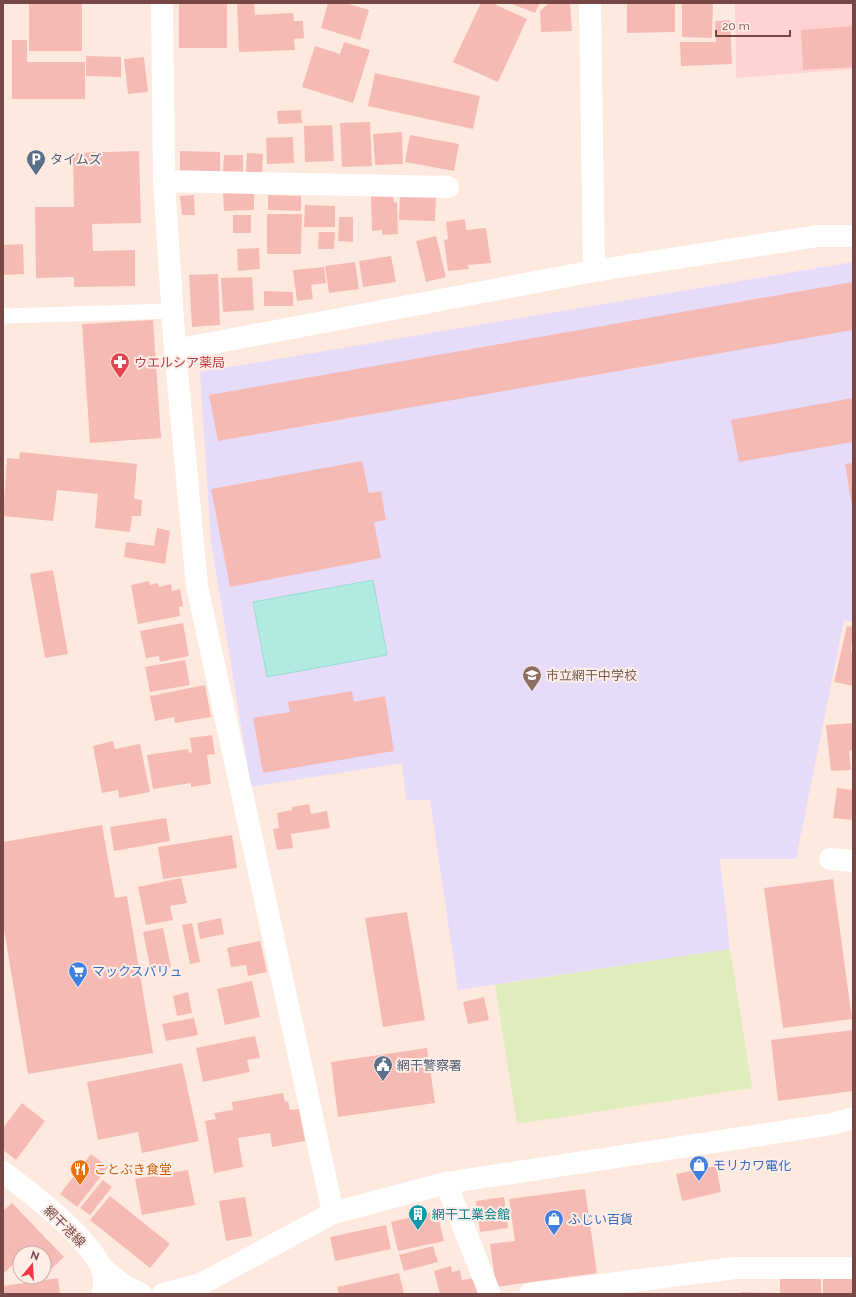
<svg xmlns="http://www.w3.org/2000/svg" width="856" height="1297" font-family="Raleway,'Noto Sans JP',sans-serif">
	<style>
		.commercial { fill: #ffd2d3 }
		.education { fill: #e6dcfa }
		.green { fill: #dfedbd }
		.water { fill: #b2e9e0; stroke: #97dcd1 }
		.building { fill: #f6bab4 }
		.lines { fill: none; stroke-linecap: round; stroke-linejoin: round }
		.service { stroke: #fff; stroke-width: 15 }
		.minor { stroke: #fff; stroke-width: 22 }
		.tertiary { stroke: #fff; stroke-width: 22 }
		.secondary { stroke: #fff; stroke-width: 22 }
		.labels { text-anchor: middle; stroke-width: 4; stroke-linejoin: round; paint-order: stroke }
		.service-label { font-size: 13px; fill: #4e5e75; stroke: #ffeee7; text-anchor: start }
		.health-label { font-size: 13px; fill: #be3a42; stroke: #ffeee7; text-anchor: start }
		.education-label { font-size: 13px; fill: #785e54; stroke: #ffeee7; text-anchor: start }
		.shop-label { font-size: 13px; fill: #366cbe; stroke: #ffeee7; text-anchor: start }
		.food-label { font-size: 13px; fill: #c56008; stroke: #ffeee7; text-anchor: start }
		.culture-label { font-size: 13px; fill: #0d838f; stroke: #ffeee7; text-anchor: start }
		.street-label { font-size: 13px; fill: #774745; stroke: #ffeee7 }
	</style>
	<rect width="100%" height="100%" fill="#fee9df"/>
	<path class="commercial" d="M735,3H853V69L736,78Z"/>
	<path class="education" d="M853,262V622L844,620L796,859H720L730,949L458,990L430,800H406L402,763L251,787L211,542L200,372Z"/>
	<path class="green" d="M730,949L752,1088L517,1124L495,985Z"/>
	<path class="water" d="M373,580L387,655L267,677L253,602Z"/>
	<path class="building" d="M29,3H82V51H29Z
		M179,3H227V48H179Z
		M237,3H254L255,15L293,13L294,21H303L304,38L294,39L295,50L239,52Z
		M328,3H345L369,10L360,40L321,28Z
		M481,3H492L527,19L498,82L453,62Z
		M509,3H540L535,13Z
		M549,3H570L572,31L541,32L540,11Z
		M627,3H675V32L627,33Z
		M682,3H713L712,38L682,37Z
		M730,20L732,64L681,66L680,42H716L715,21Z
		M853,26V67L803,70L801,30Z
		M12,40H27V62H85V99H12Z
		M344,42L370,50L353,103L302,87L315,46L340,54Z
		M86,56L121,57V77L86,76Z
		M144,57L148,92L128,94L124,59Z
		M375,73L480,96L473,129L368,106Z
		M301,110L302,123L278,124L277,111Z
		M370,122L372,166L342,167L340,123Z
		M332,125L334,161L305,162L304,126Z
		M402,132L403,164L375,165L373,134Z
		M410,135L459,144L454,171L405,162Z
		M293,137L294,163L267,164L266,138Z
		M139,151L141,223L92,224L93,251L135,250V286L74,287V277L36,278L35,207H74L73,153Z
		M180,151L220,152V174L180,173Z
		M247,153L263,154L262,174L246,173Z
		M224,155H243V173H223Z
		M223,192H254V210L224,211Z
		M194,195L195,215H182L180,196Z
		M268,195L301,196V211L268,210Z
		M393,195L394,203L397,202L398,234L382,235V230L372,231L371,196Z
		M400,195L436,196L435,221L399,220Z
		M305,205L335,206V227H304Z
		M267,214H302L301,254H267Z
		M233,215H251V233H233Z
		M339,217H353V242L338,241Z
		M465,219L466,230L486,228L491,263L468,265L469,269L448,271L444,240L448,239L446,222Z
		M319,232H335L334,249H318Z
		M436,236L446,277L426,282L416,241Z
		M23,244L24,274L3,275V245Z
		M259,248L260,269L238,271L237,249Z
		M391,256L396,282L363,287L359,261Z
		M355,262L359,289L329,293L325,266Z
		M324,267L326,283L311,285L313,299L297,301L293,270Z
		M218,274L220,325L192,327L189,275Z
		M252,277L254,310L223,312L221,278Z
		M853,282V330L218,441L209,395Z
		M264,291L293,292V306H264Z
		M153,320L161,438L90,443L82,324Z
		M853,398V442L739,462L731,420Z
		M20,452L137,464L134,499L142,500L141,516H132L130,532L95,528L98,494L57,490L53,521L3,516L7,458L19,459Z
		M362,461L369,493L381,491L386,520L374,522L381,558L230,587L211,489Z
		M853,463V506H852L845,464Z
		M157,528L170,531L165,564L124,557L126,542L154,546Z
		M53,570L68,654L45,658L30,574Z
		M149,581L150,585L158,583L159,587L171,584L172,591L180,589L183,606L179,607L180,616L138,624L131,585Z
		M183,623L189,656L160,662L159,656L146,658L140,631Z
		M847,626L853,627L851,652H853V686L834,682Z
		M185,660L190,685L150,692L145,667Z
		M205,685L211,717L175,723L174,717L155,721L150,696Z
		M352,691L354,702L385,696L394,751L263,773L253,718L290,712L288,702Z
		M853,723V750L849,751L851,770L831,771L826,725Z
		M212,735L215,754L207,755L211,784L191,787V783L153,789L147,755L188,749L189,753L192,752L190,738Z
		M113,741L115,749L140,744L150,792L119,798L118,790L102,793L93,746Z
		M837,788L853,790V820L833,818Z
		M309,804L311,814L327,811L330,828L291,834L293,848L277,850L273,829L279,828L277,813L292,810V807Z
		M166,818L170,841L114,851L110,827Z
		M102,825L115,898L127,896L153,1053L28,1074L3,923V842Z
		M232,835L237,868L163,879L158,847Z
		M181,878L187,903L170,906L173,920L146,925L138,887Z
		M833,879L852,1019L783,1028L764,888Z
		M407,912L425,1020L383,1027L365,918Z
		M221,918L224,934L200,939L197,923Z
		M192,923L200,962L190,964L182,925Z
		M163,928L171,967L151,971L143,932Z
		M260,941L267,972L248,976L246,965L231,967L227,948Z
		M252,981L260,1017L225,1025L217,989Z
		M188,992L192,1013L177,1016L173,996Z
		M484,997L489,1020L468,1024L463,1002Z
		M194,1018L198,1035L166,1041L162,1024Z
		M853,1030V1091L778,1101L771,1040Z
		M255,1036L260,1058L247,1060L250,1072L203,1082L196,1048Z
		M427,1048L435,1103L338,1117L331,1062Z
		M182,1063L199,1141L142,1153L138,1132L98,1140L87,1082Z
		M283,1093L285,1102L288,1101L290,1110L299,1109L305,1141L272,1147L270,1133L238,1138L243,1167L214,1173L205,1121L216,1119L214,1113L233,1110L232,1102Z
		M22,1103L45,1121L16,1160L3,1150V1128Z
		M91,1154L108,1167L77,1207L60,1194Z
		M716,1166L721,1192L682,1201L676,1174Z
		M188,1170L195,1205L142,1215L135,1179Z
		M103,1180L112,1187L90,1215L80,1208Z
		M585,1189L597,1273L496,1287L490,1244L515,1241L509,1199Z
		M110,1196L170,1244L150,1268L90,1220Z
		M245,1197L252,1236L226,1241L219,1201Z
		M504,1197L508,1228L480,1232L476,1201Z
		M12,1203L64,1257L48,1272L44,1268V1253H30L28,1250L25,1253H20V1258L3,1274V1211Z
		M437,1211L444,1241L398,1251L391,1222Z
		M386,1225L391,1249L335,1261L330,1237Z
		M433,1246L438,1262L404,1271L399,1255Z
		M451,1266L452,1272L460,1270L462,1280L475,1278L479,1294H440L434,1271Z
		M399,1273L404,1294H339L337,1287Z
		M853,1277V1294H823V1278Z
		M58,1278L60,1294H3V1286Z
		M780,1279H821V1294H780Z
		M741,1292L777,1293V1294H741Z"/>
	<g class="lines">
		<path class="service" d="M3,316L173,311"/>
		<path class="minor" d="M162,3L164,181L175,350L197,586L333,1213
			M590,3L594,271
			M164,181L448,187
			M175,350L594,271L818,236H853
			M830,859L853,861
			M446,1183L490,1294
			M530,1294L735,1268H853"/>
		<path class="tertiary" d="M102,1268L123,1285L141,1294
			M163,1294L199,1285L333,1213L446,1183L832,1124L853,1118"/>
		<path class="secondary" d="M3,1172C35,1196 82,1232 101,1266C105,1273 104,1287 103,1294"/>
	</g>
	<defs>
		<symbol id="parking-pin" viewBox="-11 -11 22 30"><path d="M0 17L-7.5 6A9.5 9.5 0 1 1 7.5 6Z" fill="#5c6f8a" stroke="#ffeee7"/><path d="M-3.5-5.5H1a3.5 3.5 0 0 1 0 7H-1V5.5H-3.5ZM-1-3.4V-.6H.8a1.4 1.4 0 0 0 0-2.8Z" fill="#fff"/></symbol>
		<symbol id="pharmacy-pin" viewBox="-11 -11 22 30"><path d="M0 17L-7.5 6A9.5 9.5 0 1 1 7.5 6Z" fill="#e0444e" stroke="#ffeee7"/><path d="M-2-6h4v4h4v4h-4v4h-4v-4h-4v-4h4Z" fill="#fff"/></symbol>
		<symbol id="school-pin" viewBox="-11 -11 22 30"><path d="M0 17L-7.5 6A9.5 9.5 0 1 1 7.5 6Z" fill="#8d6e63" stroke="#ffeee7"/><path d="M0-5L7-2L0 1L-7-2ZM-4 1L0 2.5L4 1V4Q0 6-4 4Z" fill="#fff"/></symbol>
		<symbol id="supermarket-pin" viewBox="-11 -11 22 30"><path d="M0 17L-7.5 6A9.5 9.5 0 1 1 7.5 6Z" fill="#3f7fe0" stroke="#ffeee7"/><path d="M-6-5.5h2.5l.6 2H6L4.5 2H-2.5L-4.4-4H-6ZM-1.5 3.2a1.3 1.3 0 1 0 .1 0ZM3 3.2a1.3 1.3 0 1 0 .1 0Z" fill="#fff"/></symbol>
		<symbol id="civic-pin" viewBox="-11 -11 22 30"><path d="M0 17L-7.5 6A9.5 9.5 0 1 1 7.5 6Z" fill="#5c6f8a" stroke="#ffeee7"/><path d="M-.6-6.5H3V-4.5H.6V-3L4-1V1h2V6H-6V1h2V-1L-.6-3ZM-1.2 2.5V6h2.4V2.5Z" fill="#fff"/></symbol>
		<symbol id="shop-pin" viewBox="-11 -11 22 30"><path d="M0 17L-7.5 6A9.5 9.5 0 1 1 7.5 6Z" fill="#3f7fe0" stroke="#ffeee7"/><path d="M-5-2.5h2.3a2.7 3.5 0 0 1 5.4 0H5L5.5 6h-11ZM-1.5-2.5h3a1.5 2.3 0 0 0-3 0Z" fill="#fff"/></symbol>
		<symbol id="restaurant-pin" viewBox="-11 -11 22 30"><path d="M0 17L-7.5 6A9.5 9.5 0 1 1 7.5 6Z" fill="#e8710a" stroke="#ffeee7"/><path d="M-5-6h1v4h1v-4h1v4h1v-4h1v5L-1.5 .5V6h-2V.5L-5-1ZM5-6V6H3V1.5H1.5Q1.5-4 5-6Z" fill="#fff"/></symbol>
		<symbol id="building-pin" viewBox="-11 -11 22 30"><path d="M0 17L-7.5 6A9.5 9.5 0 1 1 7.5 6Z" fill="#0f9aa8" stroke="#ffeee7"/><path d="M-4-6H4V6H1V3H-1V6H-4ZM-2.5-4.3h1.7v1.8h-1.7ZM.8-4.3h1.7v1.8H.8ZM-2.5-1h1.7V.8h-1.7ZM.8-1h1.7V.8H.8Z" fill="#fff"/></symbol>
	</defs>
	<g fill-rule="evenodd">
		<use href="#parking-pin" x="25" y="148" width="22" height="30"/>
		<use href="#pharmacy-pin" x="109" y="351" width="22" height="30"/>
		<use href="#school-pin" x="521" y="664" width="22" height="30"/>
		<use href="#supermarket-pin" x="67" y="960" width="22" height="30"/>
		<use href="#civic-pin" x="372" y="1054" width="22" height="30"/>
		<use href="#shop-pin" x="688" y="1154" width="22" height="30"/>
		<use href="#restaurant-pin" x="69" y="1158" width="22" height="30"/>
		<use href="#building-pin" x="407" y="1203" width="22" height="30"/>
		<use href="#shop-pin" x="543" y="1208" width="22" height="30"/>
	</g>
	<g class="labels">
		<g class="service-label">
			<text x="50" y="164">タイムズ</text>
			<text x="397" y="1070">網干警察署</text>
		</g>
		<g class="health-label">
			<text x="134" y="367">ウエルシア薬局</text>
		</g>
		<g class="education-label">
			<text x="546" y="680">市立網干中学校</text>
		</g>
		<g class="shop-label">
			<text x="92" y="976">マックスバリュ</text>
			<text x="713" y="1170">モリカワ電化</text>
			<text x="568" y="1224">ふじい百貨</text>
		</g>
		<g class="food-label">
			<text x="94" y="1174">ことぶき食堂</text>
		</g>
		<g class="culture-label">
			<text x="432" y="1219">網干工業会館</text>
		</g>
		<g class="street-label">
			<text transform="translate(65 1226) rotate(45)" y="5">網干港線</text>
		</g>
	</g>
	<rect width="856" height="1297" fill="none" stroke="#774745" stroke-width="8"/>
	<g transform="translate(32 1265) rotate(18)"><circle r="19" fill="#ffeee7" stroke="#c9aba6"/>
	<path d="M0-3L7 15L0 10L-7 15Z" fill="#f43849"/>
	<text y="-6" font-size="11" font-weight="bold" text-anchor="middle" fill="#774745">N</text>
	</g>
	<path d="M716 30v6h74v-6" fill="none" stroke="#774745" stroke-width="2"/>
	<text x="722" y="30" font-size="12" fill="#774745" stroke="#ffeee7" stroke-width="3" paint-order="stroke">20 m</text>
</svg>
